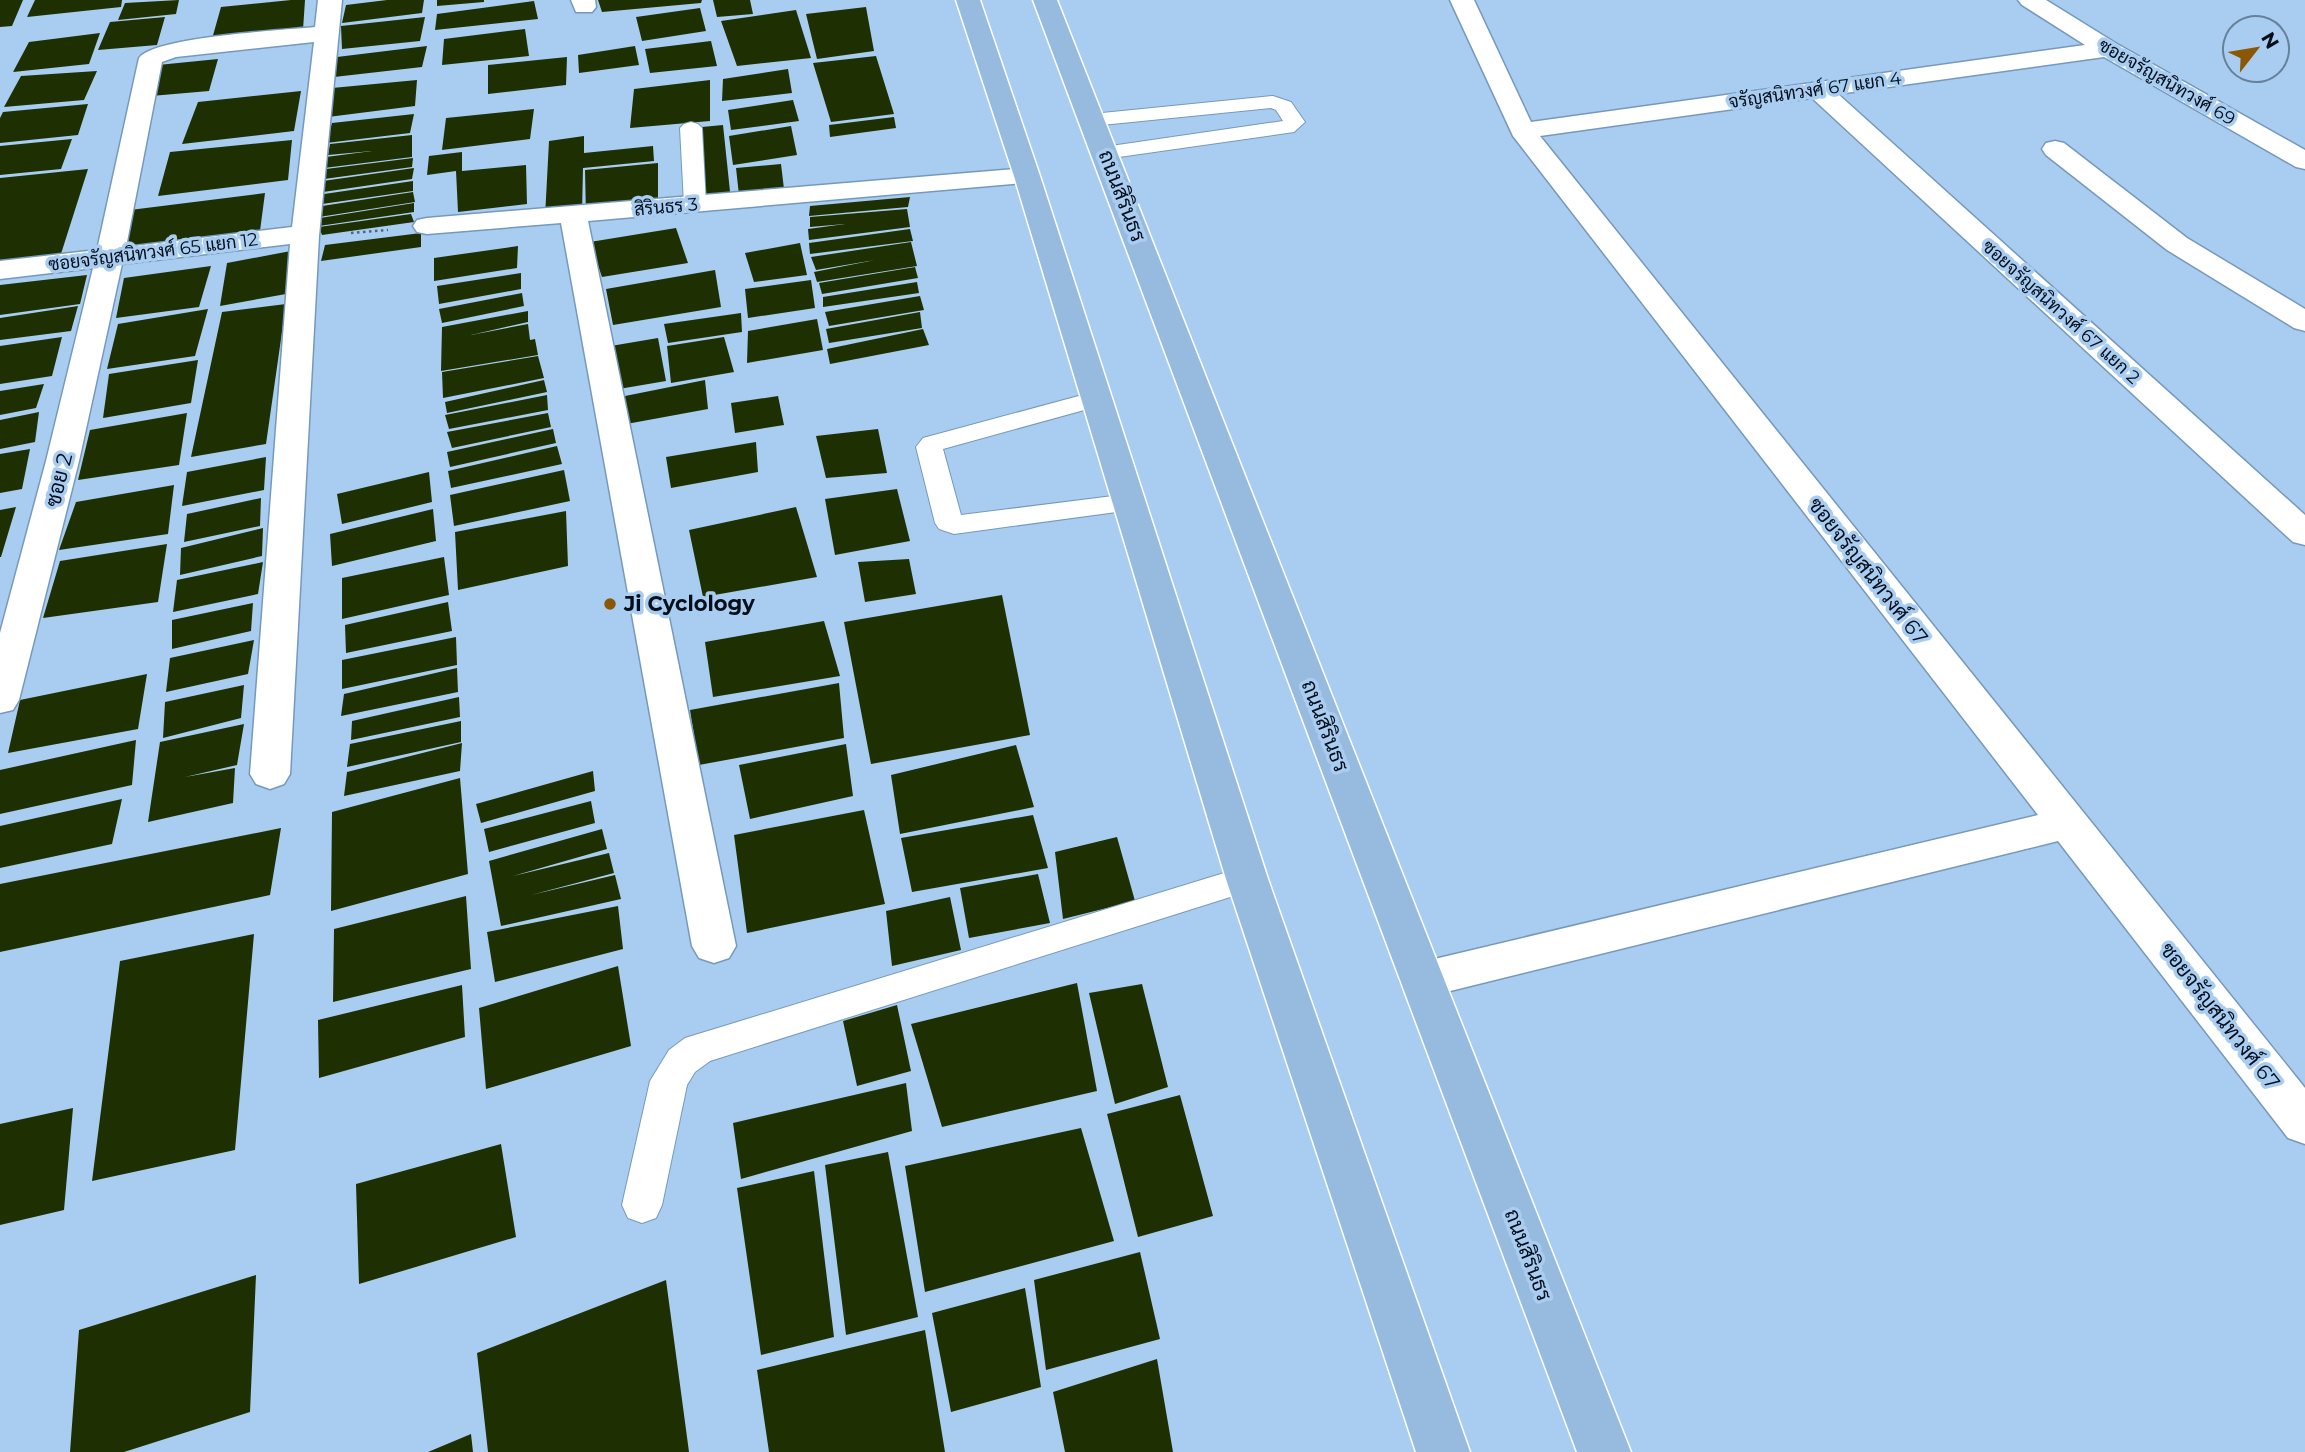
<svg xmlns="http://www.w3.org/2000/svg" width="2305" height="1452" font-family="Montserrat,Sarabun,sans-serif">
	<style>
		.building { fill: #1e3002 }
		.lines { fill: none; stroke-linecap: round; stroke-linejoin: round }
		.service-casing { stroke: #7699bb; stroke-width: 2 }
		.minor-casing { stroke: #7699bb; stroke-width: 3 }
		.primary-casing { stroke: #fff; stroke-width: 3 }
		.path { stroke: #4e647b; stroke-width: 2.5; stroke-dasharray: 2.5 3.5; stroke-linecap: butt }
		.service { fill: #fff; fill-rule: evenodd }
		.minor { fill: #fff; fill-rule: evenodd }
		.primary { fill: #96bbdf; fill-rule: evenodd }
		.poi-dot { fill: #8b5705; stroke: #a9cdf1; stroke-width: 2.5 }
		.labels { text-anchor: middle; stroke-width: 7; stroke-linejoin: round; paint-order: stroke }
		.far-street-label { font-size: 18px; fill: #030e1a; stroke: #a9cdf1 }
		.street-label { font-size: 21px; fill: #030e1a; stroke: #a9cdf1 }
		.poi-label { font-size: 21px; font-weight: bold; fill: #030e1a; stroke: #a9cdf1; text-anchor: start }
	</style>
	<rect width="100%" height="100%" fill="#a9cdf1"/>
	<path class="building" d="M0,0H23L12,26L0,27Z
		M35,0H122L121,7L27,17Z
		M179,0L176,14L118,20L125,3Z
		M291,0H305L303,30L212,39L221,7Z
		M387,0H424L422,13L342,23L346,5Z
		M437,0H484V2L437,6Z
		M598,0H702L701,3L602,12Z
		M713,0H750L753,14L717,17Z
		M534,1L538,19L435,30L437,14Z
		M866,7L874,51L817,59L806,14Z
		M700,8L706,31L642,41L636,17Z
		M796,10L811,58L737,66L721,21Z
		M165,17L157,45L98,50L110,22Z
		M425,17L420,41L342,49L341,26Z
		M525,29L529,56L442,65L444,39Z
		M100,33L89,64L13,72L29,42Z
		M711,41L717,66L650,73L645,49Z
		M427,46L422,67L334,77L337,57Z
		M635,46L639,65L579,73L578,55Z
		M876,56L894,114L831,122L813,63Z
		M567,57L566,85L488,94V65Z
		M218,59L209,91L151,96L158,65Z
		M788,69L792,93L722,101L723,79Z
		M97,71L84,100L4,107L21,76Z
		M417,80L415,106L328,117L332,88Z
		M710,80V121L630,128L634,89Z
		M301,91L294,131L182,144L198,102Z
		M793,100L799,121L731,130L728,110Z
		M88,104L78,135L0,143V118L3,112Z
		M534,109L530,139L442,150L446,118Z
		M414,114L410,133L326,143L332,123Z
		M894,117L896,128L830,137L829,125Z
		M723,125L731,201L695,204L691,128Z
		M791,126L797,155L733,165L729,136Z
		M412,135V157L324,168L326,157L372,151L328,155L330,144Z
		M584,136V153L653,146L654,161L583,168L582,214L545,217L549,141Z
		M72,139L61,169L0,175V146Z
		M292,140L288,180L158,196L170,152Z
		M462,152V171L526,165L527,204L458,212L456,171L427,175L429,156Z
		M413,158L412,167L324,179L326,169Z
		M658,163V204L586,217L585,170Z
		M781,164L784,189L739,195L736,168Z
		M414,168L412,179L323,192V181Z
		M88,169L60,257L0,265V178Z
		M413,181V191L322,204L324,194Z
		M413,192L415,202L319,217L322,206Z
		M265,193L260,231L119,250L130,210Z
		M910,197L908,207L809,216L810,206Z
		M414,203V212L319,226L320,218Z
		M907,209L910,227L809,240L808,229L845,224L810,227V217Z
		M411,214L414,222L322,235L319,227Z
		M676,228L688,263L602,277L590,242Z
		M910,229L913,241L810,254L809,243Z
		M421,233V247L321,261L325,245Z
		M911,242L917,266L817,282L814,272L875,260L816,270L811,257Z
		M800,243L807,275L754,282L745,253Z
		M518,246L517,268L434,281V258Z
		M291,251L286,294L220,306L227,263Z
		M211,266L199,307L116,318L124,278Z
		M915,267L918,278L822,294L819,283Z
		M715,270L721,307L613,325L606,289Z
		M521,273V289L439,304L437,286Z
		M87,275L80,304L0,315V285Z
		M811,280L815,308L748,318L745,289Z
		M917,282L919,293L823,307V297Z
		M522,293L524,306L442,323L439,309Z
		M920,296L924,310L829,326L825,312Z
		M286,304L266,444L191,457L222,312Z
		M78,306L71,331L0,340V318Z
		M208,309L195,356L107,369L118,324Z
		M528,311V322L471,335L528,324L530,340L535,339L538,355L441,371L442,327Z
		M920,312L922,328L829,343L826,329Z
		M741,313L742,332L668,343L664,324Z
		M817,319L823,350L747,363L748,331Z
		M923,329L929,345L830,364L827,349Z
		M62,337L52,376L0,384V346Z
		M724,337L734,372L671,383L667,346Z
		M658,338L666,381L613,390L599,348Z
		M538,356L544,378L443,398L442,372Z
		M198,360L191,403L103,418L109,374Z
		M544,380L547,392L447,413L445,402Z
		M705,380L708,409L621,425L615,398Z
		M44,384L36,408L0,415V391Z
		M547,395L548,410L449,429L445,415Z
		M778,396L784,425L735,433L731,403Z
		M39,412L35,442L0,449V420Z
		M187,413L179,465L78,480L90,430Z
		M548,413L551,427L452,448L447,432Z
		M553,429L556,443L450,467L447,452Z
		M878,429L887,473L826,478L816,436Z
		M756,442L758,472L671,488L666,457Z
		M557,446L562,464L451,488L448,471Z
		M30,449L22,489L0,493V454Z
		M266,457L264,490L182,506L187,472Z
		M564,470L570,501L454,526L450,495Z
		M429,472L432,502L342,524L337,494Z
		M174,485L168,534L59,550L76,502Z
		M897,489L910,541L835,555L825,499Z
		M261,498L260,526L184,542L187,514Z
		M16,507L1,557H0V510Z
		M796,507L817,577L703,597L689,530Z
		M433,509L436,541L332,566L330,534Z
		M566,511L568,566L458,590L455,532Z
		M263,528L262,556L180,575L181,548Z
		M167,544L158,602L43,618L60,561Z
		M444,557L449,595L342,619V578Z
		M909,559L916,594L865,602L858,562Z
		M263,562L258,594L173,612L177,580Z
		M1002,595L1030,735L871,764L844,622Z
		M448,602L452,631L346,653L345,625Z
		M253,603L251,631L172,649V620Z
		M824,621L840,676L713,697L705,642Z
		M456,637L457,665L342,689V660Z
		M254,640L248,674L166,692L170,658Z
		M457,668L458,692L341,716L344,694Z
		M147,674L138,729L8,753L20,700Z
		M839,683L844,738L699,765L690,710Z
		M244,685L241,718L163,738L165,702Z
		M459,697L460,717L351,740L352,721Z
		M461,721V742L347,767L350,744Z
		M244,724L237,765L185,777L235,768L233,803L148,822L160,742Z
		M136,740L132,785L0,814V770Z
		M462,743L460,771L344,796L347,772Z
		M846,744L853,796L750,819L739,765Z
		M1016,745L1034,807L900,834L891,775Z
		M593,771L595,791L481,823L476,804Z
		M460,778L468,874L331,911L332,812Z
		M122,799L112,844L0,868V826Z
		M591,801L595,823L489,852L484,829Z
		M864,810L885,904L747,933L734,835Z
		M1033,815L1048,868L912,892L901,838Z
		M281,828L270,895L0,952V884Z
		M602,829L607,849L513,876L609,853L614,873L531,895L615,875L621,899L501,926L489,861Z
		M1117,837L1135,901L1063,919L1055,852Z
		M1038,874L1050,923L969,938L960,888Z
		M466,896L471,969L333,1002L334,929Z
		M950,897L961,950L892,966L886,911Z
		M618,906L623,949L495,982L487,932Z
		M254,934L235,1150L92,1181L120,961Z
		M618,966L631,1046L486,1089L479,1008Z
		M1077,983L1097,1091L942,1127L911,1024Z
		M1142,984L1168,1087L1115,1104L1089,993Z
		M462,985L465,1037L319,1078L318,1020Z
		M897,1005L911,1071L857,1086L843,1021Z
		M906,1083L912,1131L741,1179L733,1123Z
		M1180,1095L1213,1216L1138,1237L1107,1114Z
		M73,1108L64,1210L0,1225V1124Z
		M1081,1128L1114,1241L925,1292L905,1166Z
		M501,1144L516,1237L359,1284L356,1184Z
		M888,1152L918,1317L846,1335L825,1165Z
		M814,1171L834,1337L761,1355L737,1188Z
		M1140,1252L1160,1339L1046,1370L1034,1280Z
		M256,1275L250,1412L124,1452H70L79,1330Z
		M666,1280L689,1452H488L477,1353Z
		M1025,1288L1041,1387L951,1412L932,1313Z
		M925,1330L945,1452H769L757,1370Z
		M1157,1359L1173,1452H1065L1053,1392Z
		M471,1434L473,1452H428Z"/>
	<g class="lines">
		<defs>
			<path id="service" d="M1273,96L1291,102L1305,122L1294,132L1105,159L1097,158L1094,153L1097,148L1283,121L1276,110L1271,108L1092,126L1085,124L1082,120L1085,116L1092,114Z
				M691,122L698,124L702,128L706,204L703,209H687L684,204L680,128L684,124Z
				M1097,391L1106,394L1110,399L1106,404L943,449L961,515L1129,494L1139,497L1143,503L1139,509L954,534L939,529L935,523L916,447L923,438Z
				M1247,866L1259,870L1264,879L1259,888L710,1061L695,1072L687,1085L662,1205L656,1218L642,1223L628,1218L622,1205L650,1081L669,1050L685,1038Z"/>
			<path id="minor" d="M318,0H342L319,236L290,774L284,784L270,789L256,784L250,774L290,244L122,264L79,461L19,700L13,710L0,713V633L46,461L93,268L0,279V261L97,250L139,58C153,37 285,30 315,27ZM314,42L292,227L126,247L162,62L176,57Z
				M571,0H595L596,7L592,12H576Z
				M1450,0H1474L1531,122L2085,45L2022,5L2018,0H2046L2117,44L2305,150V169L2296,167L2104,57L1838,94L2305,515V545L2293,542L1812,98L1540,136L2305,1088V1144L2288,1138L2058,841L1422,998L1406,993L1400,980L1406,967L1422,962L2038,815L1513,136Z
				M2055,141L2064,143L2187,238L2305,309V331L2294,328L2167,250L2046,155L2042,149L2046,143Z
				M1027,168L1036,170L1040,176L1036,182L588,221L736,946L729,958L714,963L699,958L692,946L561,223L427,234L417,232L413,226L417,220L427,218Z"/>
			<path id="primary" d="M956,0H980L1040,176L1268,879L1470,1452H1416L1226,879L1014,176Z
				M1033,0H1057L1631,1452H1577Z"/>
		</defs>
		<use href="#service" class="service-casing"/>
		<use href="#minor" class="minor-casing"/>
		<use href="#primary" class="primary-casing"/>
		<path class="path" d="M351,233L388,230"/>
		<use href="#service" class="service"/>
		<use href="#minor" class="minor"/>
		<use href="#primary" class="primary"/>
	</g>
	<circle class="poi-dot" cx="610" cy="604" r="7"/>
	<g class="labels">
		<g class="far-street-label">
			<text transform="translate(2167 82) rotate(30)" y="6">ซอยจรัญสนิทวงศ์ 69</text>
			<text transform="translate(1815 90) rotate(-8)" y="6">จรัญสนิทวงศ์ 67 แยก 4</text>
			<text transform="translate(666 207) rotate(-5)" y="6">สิรินธร 3</text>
			<text transform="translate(153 252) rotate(-7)" y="6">ซอยจรัญสนิทวงศ์ 65 แยก 12</text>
			<text transform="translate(2061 312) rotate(42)" y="6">ซอยจรัญสนิทวงศ์ 67 แยก 2</text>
		</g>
		<g class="street-label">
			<text transform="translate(1122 196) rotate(69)" y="7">ถนนสิรินธร</text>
			<text transform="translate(59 480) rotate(-76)" y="7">ซอย 2</text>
			<text transform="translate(1868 571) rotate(52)" y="7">ซอยจรัญสนิทวงศ์ 67</text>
			<text transform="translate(1325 726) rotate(69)" y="7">ถนนสิรินธร</text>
			<text transform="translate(2220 1016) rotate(52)" y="7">ซอยจรัญสนิทวงศ์ 67</text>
			<text transform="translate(1528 1255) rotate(69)" y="7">ถนนสิรินธร</text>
		</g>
		<g class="poi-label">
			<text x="624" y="611">Ji Cyclology</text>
		</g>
	</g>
	<g transform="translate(2256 49) rotate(59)"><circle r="33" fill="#a9cdf1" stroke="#67819b" stroke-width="2"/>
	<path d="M0-5L12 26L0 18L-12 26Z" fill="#8b5705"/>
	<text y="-10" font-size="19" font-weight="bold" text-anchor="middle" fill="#030e1a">N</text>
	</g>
</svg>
